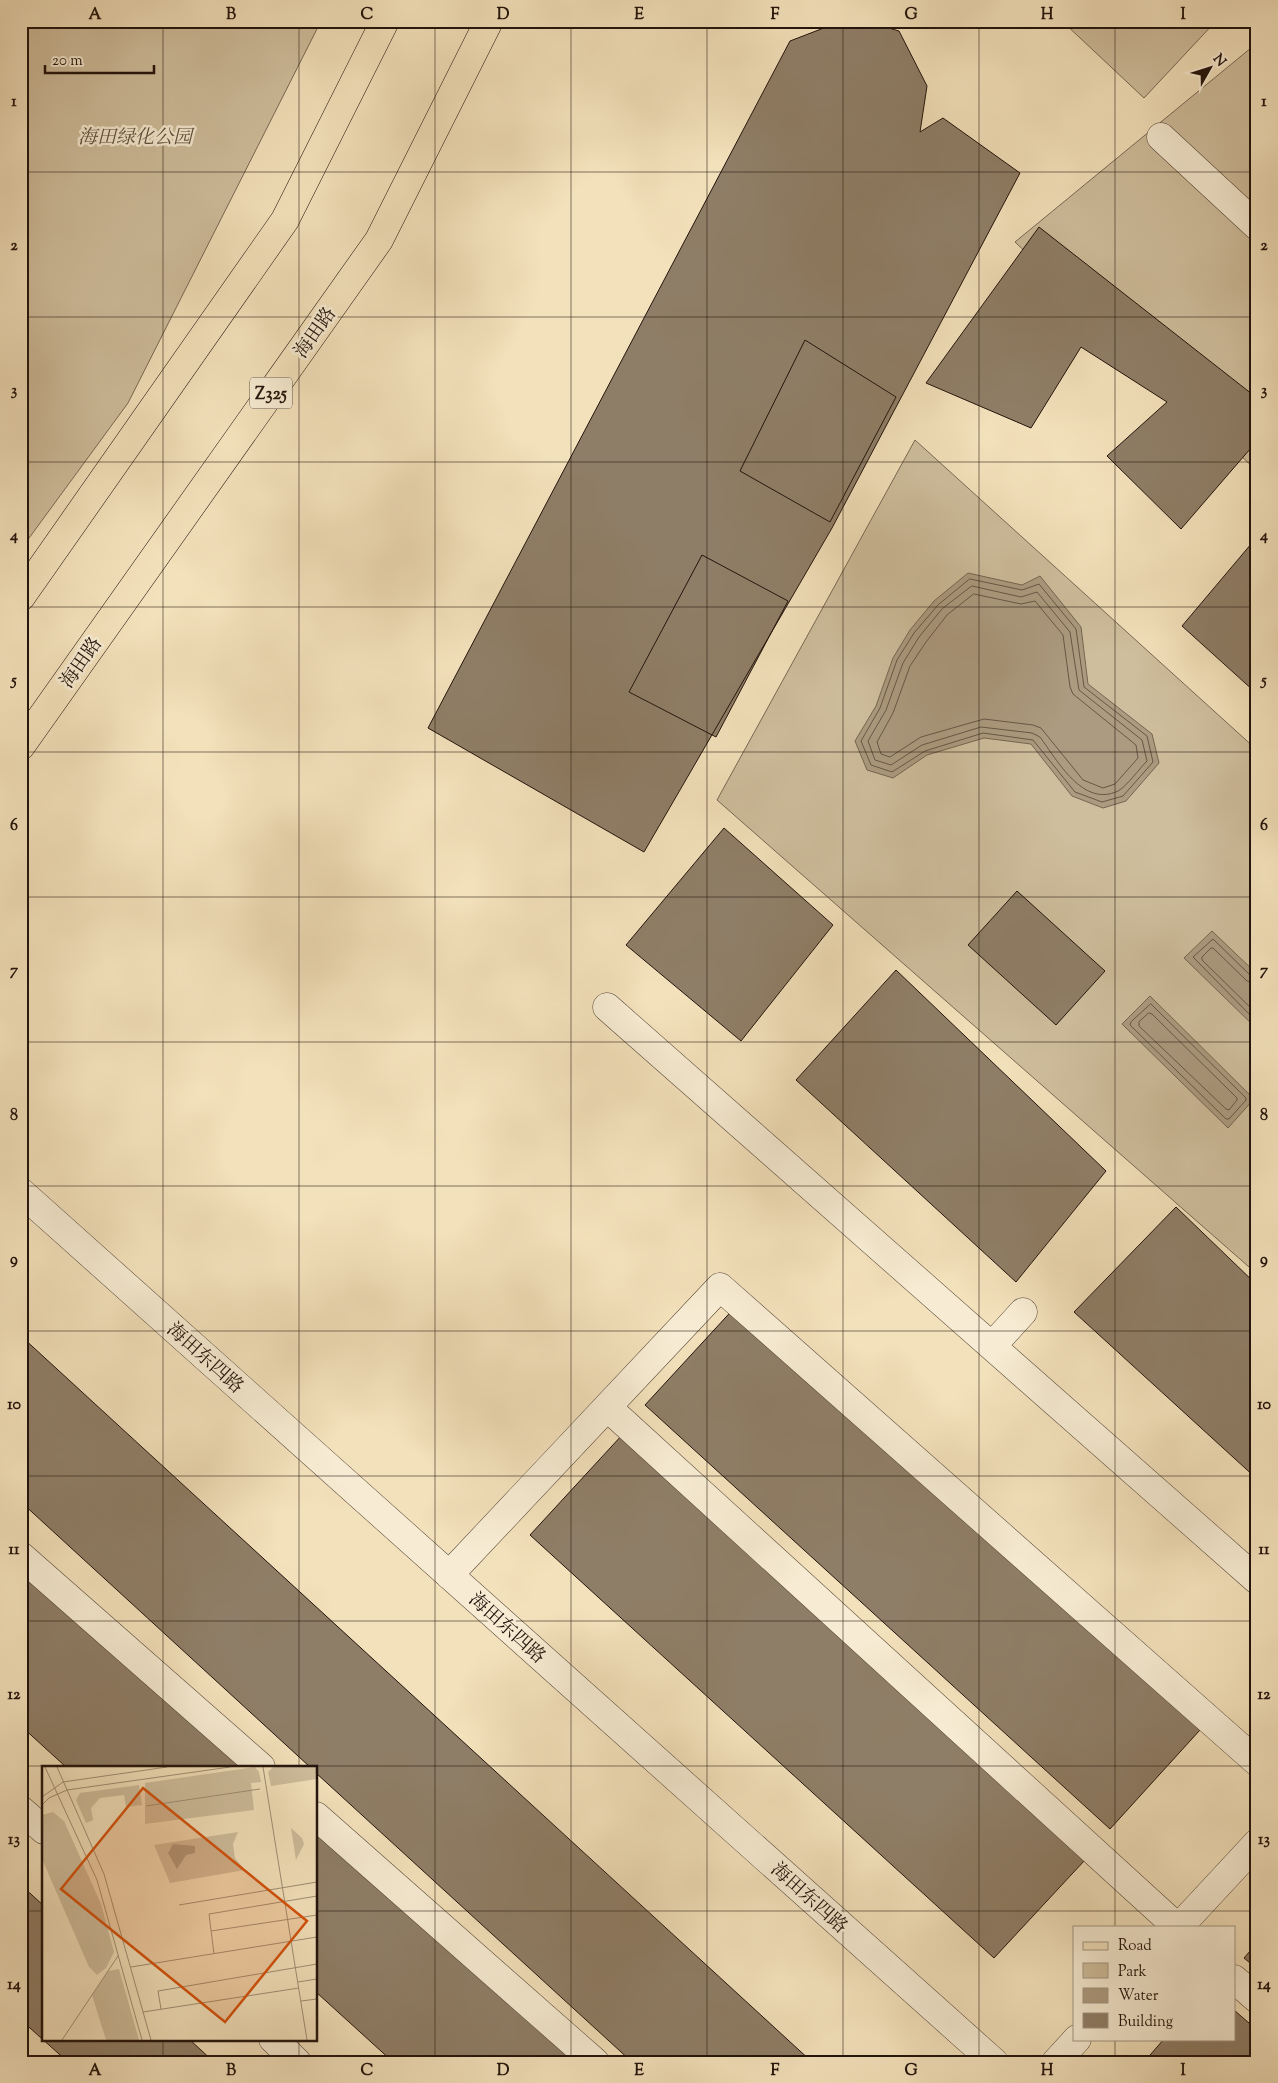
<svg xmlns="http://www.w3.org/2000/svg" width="1278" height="2083" font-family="'Sorts Mill Goudy','Noto Serif SC',serif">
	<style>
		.green { fill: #cfbe9d; stroke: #786854 }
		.water { fill: #ac9b80; stroke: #756552 }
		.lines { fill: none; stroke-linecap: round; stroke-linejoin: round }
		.shore { stroke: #675746; stroke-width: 1 }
		.building { fill: #8f7e67; stroke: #22130c }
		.minor-casing { stroke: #564638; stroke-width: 29 }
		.major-casing { stroke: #22130c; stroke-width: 29 }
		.minor { stroke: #f7ecd3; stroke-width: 28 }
		.major { stroke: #f3e1bb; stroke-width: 28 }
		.grid { fill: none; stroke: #22130c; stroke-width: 1; stroke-opacity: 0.55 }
		.labels { text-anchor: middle; stroke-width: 5; stroke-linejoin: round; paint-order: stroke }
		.shield { fill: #f7ecd3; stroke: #625448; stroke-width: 1 }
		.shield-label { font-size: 18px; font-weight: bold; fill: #22130c }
		.park-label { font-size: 19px; font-style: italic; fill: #5f4f3f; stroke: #f7ecd3 }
		.street-label { font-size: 19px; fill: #22130c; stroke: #f7ecd3 }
		.inset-road { fill: none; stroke: #9f8f75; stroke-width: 1 }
		.view { fill: #d4520c; fill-opacity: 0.15; stroke: #d4520c; stroke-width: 2.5 }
		.inset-edge { fill: none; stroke: #22130c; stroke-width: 2.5 }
		.neatline { fill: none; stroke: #22130c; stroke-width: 2 }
		.grid-label { font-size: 16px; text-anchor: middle; font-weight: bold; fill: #22130c }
	</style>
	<rect width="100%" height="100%" fill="#f3e1bb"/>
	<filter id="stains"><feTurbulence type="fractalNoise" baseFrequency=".004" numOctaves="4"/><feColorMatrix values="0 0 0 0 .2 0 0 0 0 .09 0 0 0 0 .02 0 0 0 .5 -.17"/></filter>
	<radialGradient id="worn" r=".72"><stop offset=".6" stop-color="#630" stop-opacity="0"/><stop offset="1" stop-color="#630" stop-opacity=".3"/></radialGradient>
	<path class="green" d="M21,21H321L128,403L21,549Z
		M1062,21H1216L1144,98Z
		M1257,43V471L1015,242Z
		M915,440L1257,750V1274L717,800Z"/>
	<path class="water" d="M968,573L1022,585L1040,576L1081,627L1088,684L1152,734L1159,763L1126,801L1103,808L1072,796L1031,744L984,738L927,755L893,778L867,770L855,741L876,706L893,658L910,630L934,601Z
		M1212,931L1257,974V1029L1184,958Z
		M1150,996L1254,1099L1228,1128L1122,1024Z"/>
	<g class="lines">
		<path class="shore" d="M970,579L1022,590L1039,584L1076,629L1084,687L1147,736L1153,762L1123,796L1102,802L1075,792L1033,740L983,733L925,751L892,772L871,765L861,741L880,708L897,660L914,633L938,605Z
			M972,586L1021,597L1037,592L1070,632L1079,690L1142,740L1147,761C1140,768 1126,787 1118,791C1083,808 1057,760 1040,737L1032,733L981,727L922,745L891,765L875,760L868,741L886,710L903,663L919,637L942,609Z
			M974,594L1021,604L1035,601L1063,635L1070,687L1073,694L1136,745L1138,758L1115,784L1103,788L1083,780L1041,728L1033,725L984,719L921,737L890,757L881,754L877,742L893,713L910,666L926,642L947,615Z
			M1257,977L1251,976L1213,939L1193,957L1257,1022
			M1257,984L1247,981L1213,948H1211L1202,957V960L1257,1014
			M1151,1004L1246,1098V1100L1229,1119H1226L1130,1025L1131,1022Z
			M1149,1013L1152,1014L1237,1098V1100L1229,1110L1226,1109L1139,1026V1022Z"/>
	</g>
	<path class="building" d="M842,21H865L899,31L927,86L920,132L943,118L1020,173L832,528L644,852L428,728L790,41Z
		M1039,227L1257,398V441L1181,529L1107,456L1167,402L1081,347L1031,428L926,383Z
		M805,340L896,397L830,522L740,471Z
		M1257,537V689L1255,692L1182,626Z
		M702,555L788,601L716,737L629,692Z
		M724,828L833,925L741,1041L626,945Z
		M1017,891L1105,971L1056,1025L968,945Z
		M896,970L1106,1171L1016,1282L796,1080Z
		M1176,1207L1257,1285V1479L1074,1312Z
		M738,1304L1200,1730L1110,1829L645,1405Z
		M21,1336L812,2062H632L316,1773V1767H310L21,1502Z
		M623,1434L1085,1860L994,1958L530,1535Z
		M21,1559L250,1767H66L21,1726Z
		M316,1827L576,2062H393L316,1992Z
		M21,1885L44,1906V2039H189L214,2062H68L21,2020Z
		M1257,1943V1969L1244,1958Z
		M1234,2010L1257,2030V2062H1144L1164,2039H1234Z"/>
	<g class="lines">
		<defs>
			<path id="minor" d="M1161,137L1257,226
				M607,1007L1257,1580
				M21,1192L994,2062
				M992,1346L1023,1312
				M607,1407L1177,1927
				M21,1556L261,1767
				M449,1575L720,1287L1257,1762
				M21,1810L44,1830
				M316,1816L595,2062
				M1179,1927L1257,1843
				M1234,1979L1257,1999
				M273,2039L297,2062
				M1056,2062L1077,2039"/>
			<path id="major" d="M21,597L285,220L385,21
				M21,746L379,240L489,21"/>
		</defs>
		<use href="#minor" class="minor-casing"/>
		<use href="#major" class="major-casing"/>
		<use href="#minor" class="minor"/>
		<use href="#major" class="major"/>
	</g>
	<path class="grid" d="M163,21V1767M299,21V1767M435,21V2062M571,21V2062M707,21V2062M843,21V2062M979,21V2062M1115,21V1927M21,172H1257M21,317H1257M21,462H1257M21,607H1257M21,752H1257M21,897H1257M21,1042H1257M21,1186H1257M21,1331H1257M21,1476H1257M21,1621H1257M21,1766H1257M21,1911H44M316,1911H1257M163,2039V2062M299,2039V2062M1115,2039V2062"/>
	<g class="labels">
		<rect class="shield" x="250" y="377.5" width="42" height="31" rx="4"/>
		<g class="shield-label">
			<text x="271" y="399">Z325</text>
		</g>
		<g class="park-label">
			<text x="135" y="143">海田绿化公园</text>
		</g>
		<g class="street-label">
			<text transform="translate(314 332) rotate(-55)" y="7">海田路</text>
			<text transform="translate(80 662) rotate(-55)" y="7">海田路</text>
			<text transform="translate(206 1357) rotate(42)" y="7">海田东四路</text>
			<text transform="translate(508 1627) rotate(42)" y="7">海田东四路</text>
			<text transform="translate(810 1897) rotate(42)" y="7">海田东四路</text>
		</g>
	</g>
	<g transform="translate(42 1766)">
		<rect width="275" height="275" fill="#f3e1bb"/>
		<path d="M213,1L217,6L219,16L209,17L212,44L103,58V17ZM231,1H275V13L229,20L226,6ZM97,19L100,39L84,41L82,29L58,32L49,42L51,54L44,57L34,34L38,27ZM11,46L22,55L59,138L72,186L64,202L55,209L47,201L0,93V49ZM249,62L260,72L262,78L254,94ZM196,66L191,78L193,92L203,104L128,117L112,79ZM77,203L97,274H64L50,229L66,205Z" fill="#cfbe9d"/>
		<path d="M131,78L153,80V87L144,89L135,103L126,87Z" fill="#ac9b80"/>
		<path class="inset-road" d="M3,1L55,114L100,274M15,1L62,108L109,274M221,1L265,274M0,31L21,16L125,1M0,39L7,32L25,24L188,1M104,40L218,23M137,139L275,116M169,165L275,149M172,188L167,148L275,130M89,201L275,171M256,216L275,213M259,235L275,233M119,243L116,225L275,198M101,246L257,222M20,274L76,190"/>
		<path class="view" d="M101,22L265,155L183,256L19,123Z"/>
		<rect width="275" height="275" class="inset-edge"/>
	</g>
	<rect width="1278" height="2083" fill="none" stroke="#f3e1bb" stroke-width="55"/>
	<rect x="1073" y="1926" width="162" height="115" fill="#f7ecd3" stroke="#a29583"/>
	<rect x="1083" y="1942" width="25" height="8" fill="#f3e1bb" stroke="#a29583"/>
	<text x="1118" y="1950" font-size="15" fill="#22130c">Road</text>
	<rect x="1083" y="1963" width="25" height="15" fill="#cfbe9d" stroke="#a29583"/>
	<text x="1118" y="1976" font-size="15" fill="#22130c">Park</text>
	<rect x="1083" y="1988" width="25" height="15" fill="#ac9b80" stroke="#a29583"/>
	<text x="1118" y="2000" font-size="15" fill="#22130c">Water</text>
	<rect x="1083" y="2013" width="25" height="15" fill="#8f7e67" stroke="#a29583"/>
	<text x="1118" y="2026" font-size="15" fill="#22130c">Building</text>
	<g transform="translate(1210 68) rotate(51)" stroke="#f7ecd3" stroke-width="4" paint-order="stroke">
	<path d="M0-4L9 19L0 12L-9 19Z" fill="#22130c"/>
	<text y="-8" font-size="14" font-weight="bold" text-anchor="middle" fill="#22130c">N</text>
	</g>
	<path d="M45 65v8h109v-8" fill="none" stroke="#22130c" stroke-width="2.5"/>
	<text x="52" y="65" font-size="15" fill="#22130c" stroke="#f7ecd3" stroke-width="4" paint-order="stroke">20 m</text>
	<rect x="28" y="28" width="1222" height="2028" class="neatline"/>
	<g class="grid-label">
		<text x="95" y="19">A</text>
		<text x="231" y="19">B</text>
		<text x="367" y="19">C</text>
		<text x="503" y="19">D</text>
		<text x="639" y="19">E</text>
		<text x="775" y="19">F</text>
		<text x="911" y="19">G</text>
		<text x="1047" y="19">H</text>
		<text x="1183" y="19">I</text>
		<text x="14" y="106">1</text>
		<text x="1264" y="106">1</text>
		<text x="14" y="250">2</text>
		<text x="1264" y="250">2</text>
		<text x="14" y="395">3</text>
		<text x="1264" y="395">3</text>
		<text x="14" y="540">4</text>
		<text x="1264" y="540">4</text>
		<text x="14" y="685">5</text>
		<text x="1264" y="685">5</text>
		<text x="14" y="830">6</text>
		<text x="1264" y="830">6</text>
		<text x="14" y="975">7</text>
		<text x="1264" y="975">7</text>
		<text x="14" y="1120">8</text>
		<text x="1264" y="1120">8</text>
		<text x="14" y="1264">9</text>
		<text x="1264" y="1264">9</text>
		<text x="14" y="1409">10</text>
		<text x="1264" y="1409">10</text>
		<text x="14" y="1554">11</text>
		<text x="1264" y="1554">11</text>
		<text x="14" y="1699">12</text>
		<text x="1264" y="1699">12</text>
		<text x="14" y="1844">13</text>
		<text x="1264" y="1844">13</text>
		<text x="14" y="1989">14</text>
		<text x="1264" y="1989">14</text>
		<text x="95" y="2075">A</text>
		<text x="231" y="2075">B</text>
		<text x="367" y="2075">C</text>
		<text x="503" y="2075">D</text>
		<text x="639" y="2075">E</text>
		<text x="775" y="2075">F</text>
		<text x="911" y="2075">G</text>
		<text x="1047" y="2075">H</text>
		<text x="1183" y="2075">I</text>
	</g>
	<rect width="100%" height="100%" filter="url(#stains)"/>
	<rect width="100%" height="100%" fill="url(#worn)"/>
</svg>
